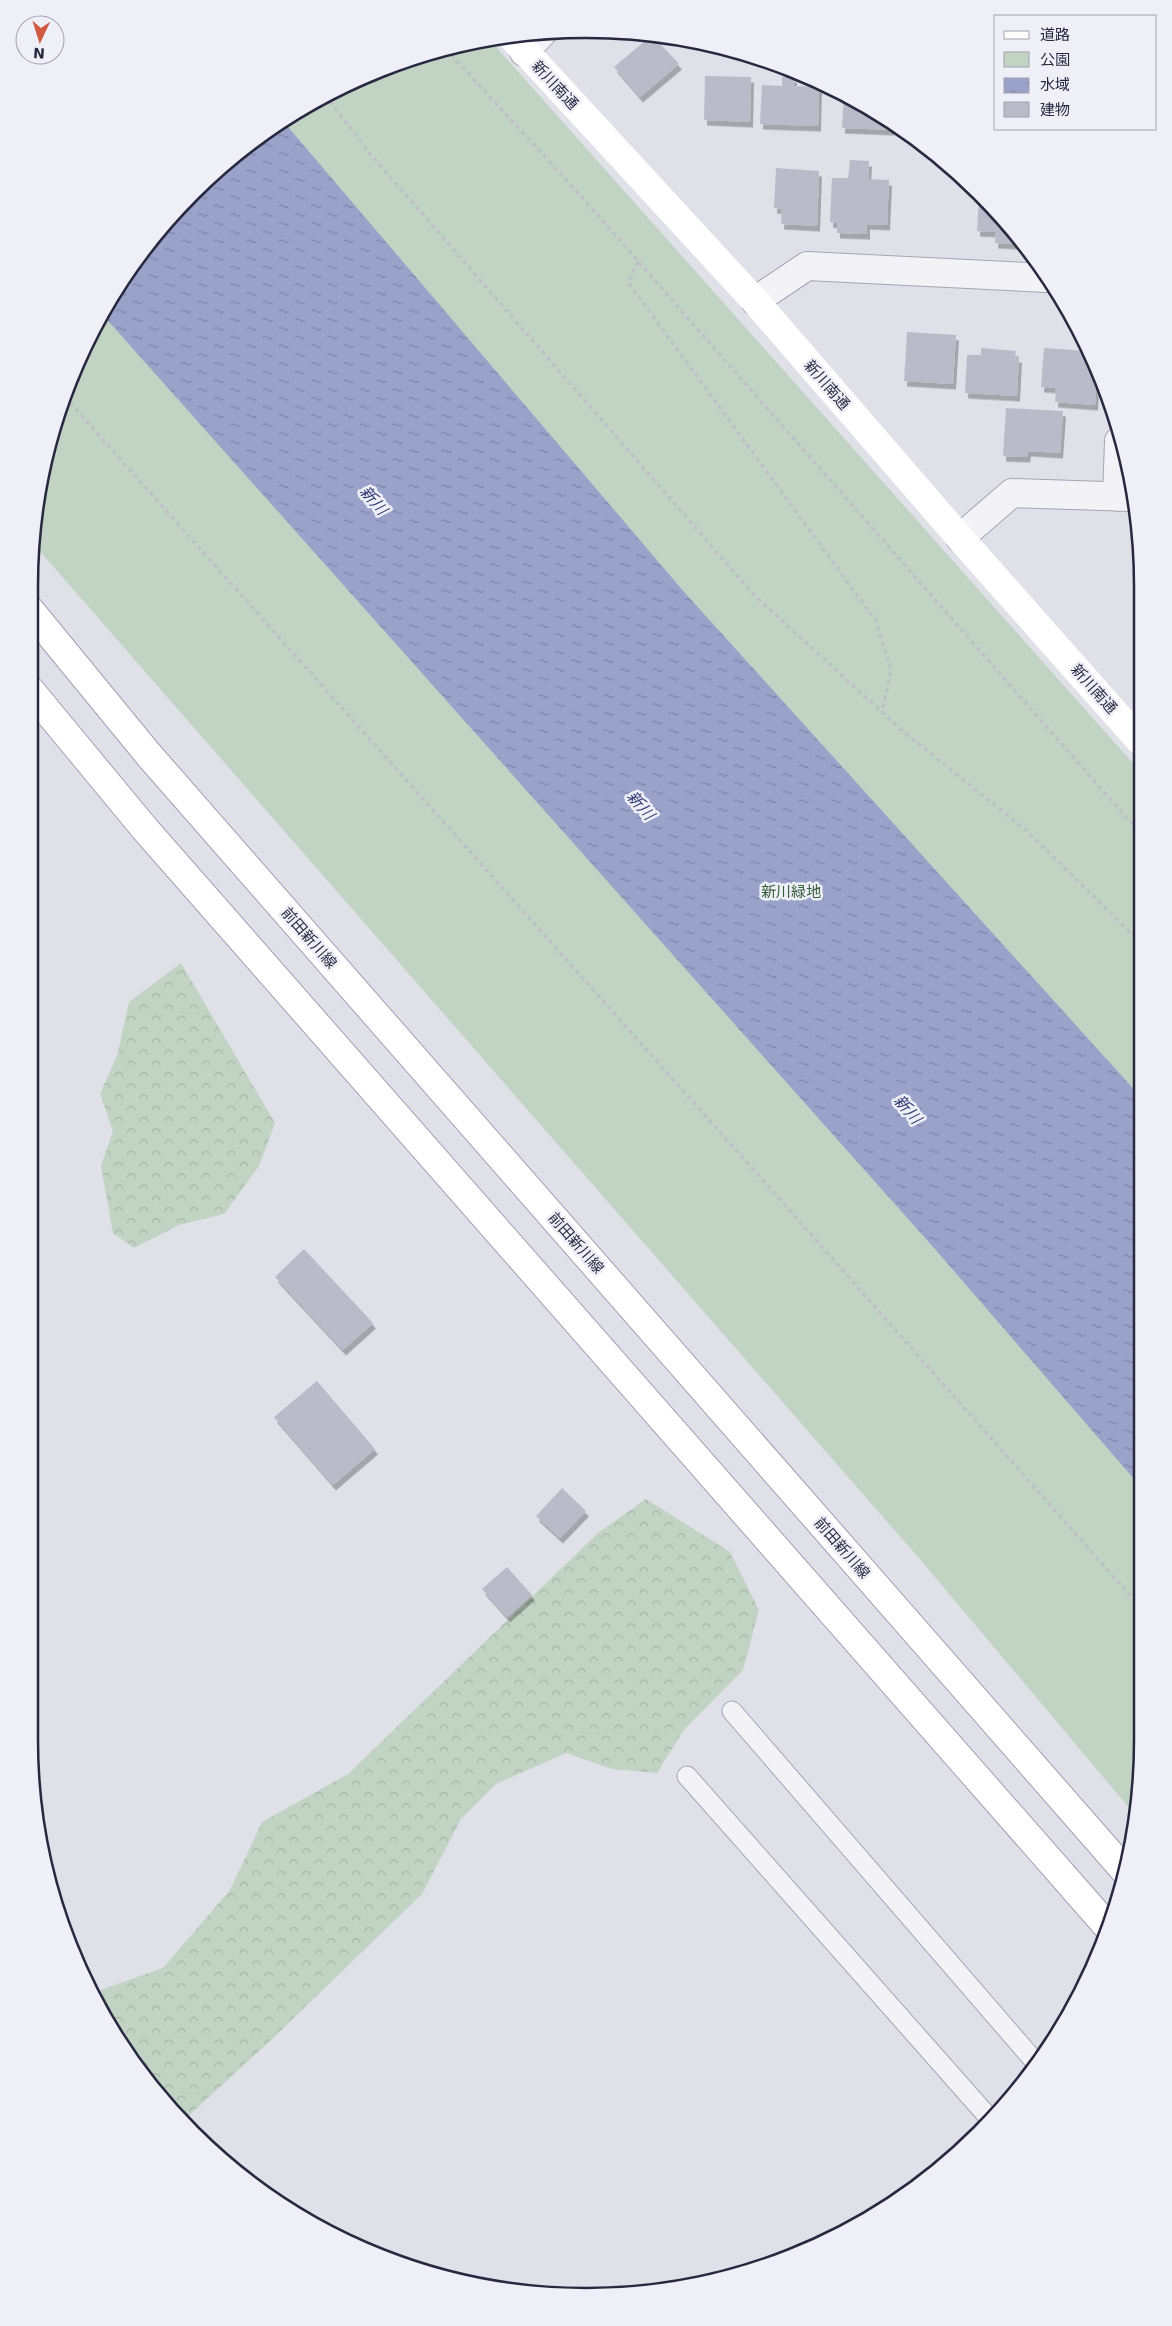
<svg xmlns="http://www.w3.org/2000/svg" width="1172" height="2326" font-family="'DejaVu Sans','Noto Sans JP',sans-serif">
	<style>
		.green { fill: #c1d3c2 }
		.forest { fill: url(#forest-crowns) }
		.water { fill: url(#water-ripples) }
		.building { fill: #babbc9; filter: url(#shadow) }
		.lines { fill: none; stroke-linecap: round; stroke-linejoin: round }
		.lane-casing { stroke: #a5a5b3; stroke-width: 21 }
		.street-casing { stroke: #a5a5b3; stroke-width: 30 }
		.primary-casing { stroke: #9fa1b5; stroke-width: 30 }
		.path { stroke: #bebec8; stroke-width: 3; stroke-dasharray: 4 4; stroke-linecap: butt }
		.lane { stroke: #f3f3f7; stroke-width: 19 }
		.street { stroke: #f3f3f7; stroke-width: 28 }
		.secondary { stroke: #fff; stroke-width: 28 }
		.primary { stroke: #fff; stroke-width: 28 }
		.labels { text-anchor: middle; stroke-width: 5; stroke-linejoin: round; paint-order: stroke }
		.street-label { font-size: 15px; fill: #282941; stroke: #eff0f7 }
		.park-label { font-size: 15px; fill: #355d3a; stroke: #eff0f7 }
		.water-label { font-size: 16px; font-style: italic; fill: #313a76; stroke: #eff0f7 }
		.rim { fill: none; stroke: #282941; stroke-width: 2.5 }
	</style>
	<defs>
		<pattern id="forest-crowns" width="20" height="18" patternUnits="userSpaceOnUse" patternTransform="scale(1.25)"><rect width="20" height="18" fill="#c1d3c2"/><path d="M2 6a3 3 0 1 1 6 0M12 15a3 3 0 1 1 6 0" fill="none" stroke="#a6b5a8"/></pattern>
		<pattern id="water-ripples" width="26" height="14" patternUnits="userSpaceOnUse" patternTransform="scale(1.25)"><rect width="26" height="14" fill="#9aa2ca"/><path d="M2 4q2-2 4 0t4 0M15 11q2-2 4 0t4 0" fill="none" stroke="#7e84a6"/></pattern>
		<filter id="shadow"><feDropShadow dx="3" dy="5.5" stdDeviation="0" flood-color="#0004"/></filter>
	</defs>
	<rect width="100%" height="100%" fill="#e0e0e9"/>
	<path class="green" d="M489,39L1139,770L1142,1776L1136,1816L924,1564L31,541L48,442L86,340L144,247L218,167L307,104L407,58Z"/>
	<path class="forest" d="M181,963L275,1123L259,1166L224,1214L179,1225L134,1248L113,1233L101,1166L113,1131L100,1094L117,1056L129,1002Z
		M646,1499L730,1552L759,1610L743,1670L683,1731L657,1773L612,1769L566,1753L496,1784L461,1819L422,1894L270,2041L183,2121C145,2081 115,2044 92,1993L163,1968L230,1890L262,1822L348,1774L598,1533Z"/>
	<path class="water" d="M283,121L685,593L1140,1096L1141,1487L934,1248L102,314L144,247L218,167Z"/>
	<path class="building" d="M652,35L679,64L640,97L614,67Z
		M705,76L751,77L750,122L704,120Z
		M782,77H794V86L819,87L818,126L760,124L762,85L782,86Z
		M844,93L891,123V130L842,128Z
		M850,160L869,161L868,179L889,180L887,225L867,224V234L837,233V223L830,222L832,178H848Z
		M776,168L819,171L817,226L781,224L782,209L774,208Z
		M979,198L1016,235V244L995,243L996,232L977,231Z
		M907,332L956,335L953,384L904,381Z
		M981,348L1016,351L1015,357H1019L1017,396L965,393L967,355H981Z
		M1044,348L1088,351L1097,367L1095,405L1055,402L1056,388L1041,387Z
		M1006,408L1063,411L1060,453L1028,451L1027,457L1003,456Z
		M304,1249L373,1323L343,1350L275,1277Z
		M317,1381L375,1449L333,1485L274,1417Z
		M562,1488L586,1511L560,1538L536,1516Z
		M507,1567L532,1595L507,1617L482,1589Z"/>
	<g class="lines">
		<defs>
			<path id="lane" d="M732,1711L1037,2064
				M687,1776L991,2120"/>
			<path id="street" d="M524,52L542,33
				M755,301L807,266L1046,278
				M1117,497L1119,441
				M960,538L1012,493L1134,497"/>
			<path id="primary" d="M30,610L148,754L1126,1872
				M30,690L145,829L1108,1927"/>
		</defs>
		<use href="#lane" class="lane-casing"/>
		<use href="#street" class="street-casing"/>
		<use href="#primary" class="primary-casing"/>
		<path class="path" d="M446,49L579,194L1139,832
			M325,95L372,156L755,596L904,732L1027,831L1140,942
			M638,262L628,282L876,621L891,670L882,712
			M65,397L800,1222L1142,1609"/>
		<use href="#lane" class="lane"/>
		<use href="#street" class="street"/>
		<path class="secondary" d="M509,34L755,301L960,538L1139,740"/>
		<use href="#primary" class="primary"/>
	</g>
	<g class="labels">
		<g class="street-label">
			<text transform="translate(555 85) rotate(47)" y="5">新川南通</text>
			<text transform="translate(827 385) rotate(49)" y="5">新川南通</text>
			<text transform="translate(1094 689) rotate(48)" y="5">新川南通</text>
			<text transform="translate(309 938) rotate(49)" y="5">前田新川線</text>
			<text transform="translate(576 1243) rotate(49)" y="5">前田新川線</text>
			<text transform="translate(842 1548) rotate(49)" y="5">前田新川線</text>
		</g>
		<g class="park-label">
			<text x="791" y="897">新川緑地</text>
		</g>
		<g class="water-label">
			<text transform="translate(374 500) rotate(49)" y="6">新川</text>
			<text transform="translate(641 805) rotate(49)" y="6">新川</text>
			<text transform="translate(908 1109) rotate(49)" y="6">新川</text>
		</g>
	</g>
	<path d="M0 0H1172V2326H0ZM586 38H586A548 548 0 0 1 1134 586V1740A548 548 0 0 1 586 2288H586A548 548 0 0 1 38 1740V586A548 548 0 0 1 586 38Z" fill="#eff0f7" fill-rule="evenodd"/>
	<path class="rim" d="M586 38H586A548 548 0 0 1 1134 586V1740A548 548 0 0 1 586 2288H586A548 548 0 0 1 38 1740V586A548 548 0 0 1 586 38Z"/>
	<rect x="994" y="15" width="162" height="115" fill="#eff0f7" stroke="#9fa0ae"/>
	<rect x="1004" y="31" width="25" height="8" fill="#ffffff" stroke="#9fa0ae"/>
	<text x="1040" y="40" font-size="15" fill="#282941">道路</text>
	<rect x="1004" y="52" width="25" height="15" fill="#c1d3c2" stroke="#9fa0ae"/>
	<text x="1040" y="65" font-size="15" fill="#282941">公園</text>
	<rect x="1004" y="78" width="25" height="15" fill="url(#water-ripples)" stroke="#9fa0ae"/>
	<text x="1040" y="90" font-size="15" fill="#282941">水域</text>
	<rect x="1004" y="102" width="25" height="15" fill="#babbc9" stroke="#9fa0ae"/>
	<text x="1040" y="115" font-size="15" fill="#282941">建物</text>
	<g transform="translate(40 40) rotate(184)"><circle r="24" fill="#eff0f7" stroke="#9fa0ae"/>
	<path d="M0-4L9 19L0 12L-9 19Z" fill="#d15a42"/>
	<text y="-8" font-size="14" font-weight="bold" text-anchor="middle" fill="#282941">N</text>
	</g>
</svg>
